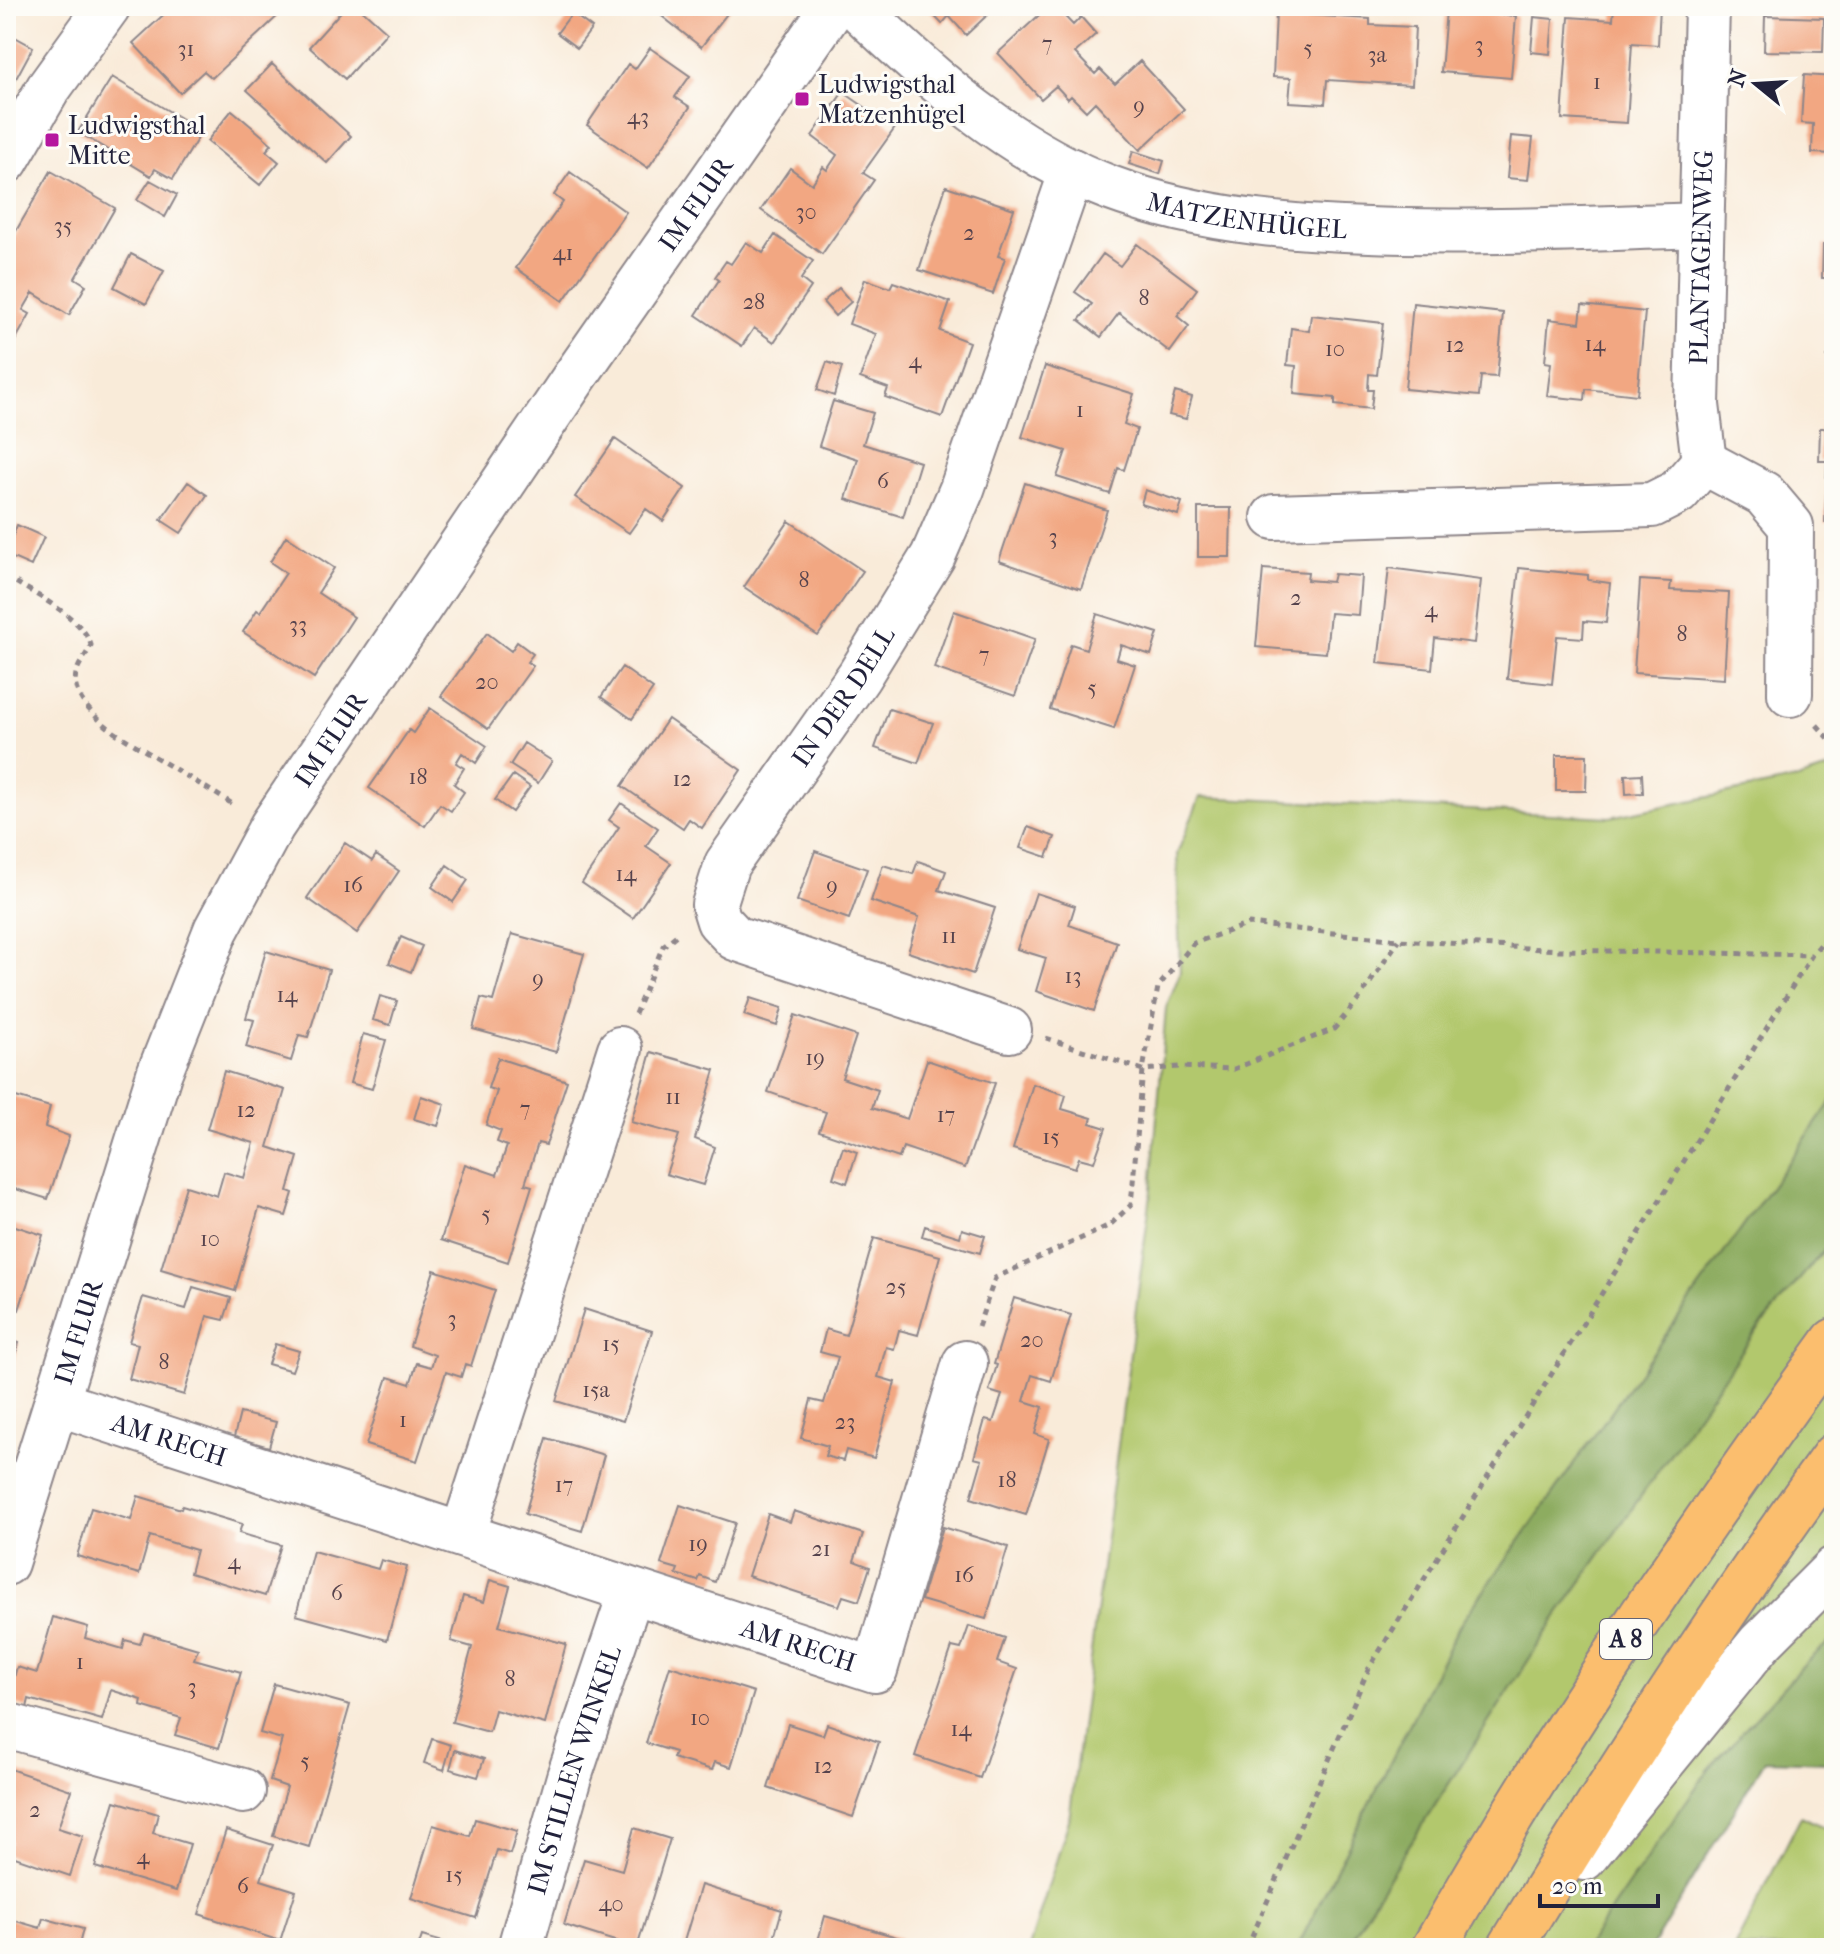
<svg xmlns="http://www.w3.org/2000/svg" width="1840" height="1954" font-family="'IM FELL French Canon',serif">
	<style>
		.green { fill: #b2c86d; stroke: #6a7554; stroke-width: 2 }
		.forest { fill: #8dac60; stroke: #58674e; stroke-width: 2 }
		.building { fill: #f2a782 }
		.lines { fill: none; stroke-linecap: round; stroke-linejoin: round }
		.minor-casing { stroke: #8e868a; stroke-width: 48 }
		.highway-casing { stroke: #8e868a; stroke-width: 48 }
		.path { stroke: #8e868a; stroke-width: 5; stroke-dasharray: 6 6; stroke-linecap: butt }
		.minor { stroke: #fff; stroke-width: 44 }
		.highway { stroke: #fbbe6e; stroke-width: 44 }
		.poi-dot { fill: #b5179e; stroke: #fdfcf7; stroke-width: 3 }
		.labels { text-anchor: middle; stroke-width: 6; stroke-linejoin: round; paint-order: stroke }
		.number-label { font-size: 22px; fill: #56434d }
		.shield { fill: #fdfcf7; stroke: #646373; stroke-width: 2 }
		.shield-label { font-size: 24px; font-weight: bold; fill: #22223b }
		.poi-label { font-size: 26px; fill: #22223b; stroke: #fdfcf7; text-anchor: start }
		.street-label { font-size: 26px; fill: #22223b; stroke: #fdfcf7 }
	</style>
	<rect width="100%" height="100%" fill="#fdfcf7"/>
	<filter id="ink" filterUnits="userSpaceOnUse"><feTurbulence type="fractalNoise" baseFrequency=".0125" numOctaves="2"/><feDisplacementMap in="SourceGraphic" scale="16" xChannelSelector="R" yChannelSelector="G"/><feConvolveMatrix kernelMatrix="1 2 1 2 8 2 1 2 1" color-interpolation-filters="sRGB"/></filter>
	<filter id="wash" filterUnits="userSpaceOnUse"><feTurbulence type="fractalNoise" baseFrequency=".006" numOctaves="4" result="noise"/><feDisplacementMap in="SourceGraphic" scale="32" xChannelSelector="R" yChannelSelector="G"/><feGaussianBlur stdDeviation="1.8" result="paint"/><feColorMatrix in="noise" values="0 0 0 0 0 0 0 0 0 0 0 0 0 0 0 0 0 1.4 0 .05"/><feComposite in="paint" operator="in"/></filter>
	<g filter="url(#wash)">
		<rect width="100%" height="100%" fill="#f9ebd9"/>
		<path class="green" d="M1834,767V1098L1459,1626L1297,1948H1029L1069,1820L1150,1201L1166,1008L1180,973L1177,854L1200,797L1610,817L1798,779Z
			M1834,1238V1638L1807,1661L1708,1770L1585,1948H1347L1379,1892L1553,1622L1753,1335Z
			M1801,1816L1834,1832V1948H1734Z"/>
		<path class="forest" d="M1834,1098V1238L1753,1335L1553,1622L1379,1892L1346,1948H1297L1459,1626Z
			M1834,1638V1765L1828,1762L1765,1760L1651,1948H1585L1708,1770L1807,1661Z"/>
		<g id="blocks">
			<path class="building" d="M173,6H278L283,11L212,78L204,71L180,93L133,43Z
				M346,6H358L387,32L345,79L309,47Z
				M655,6H733L701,47L653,9Z
				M925,6H997L966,35L949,16L942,24Z
				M1049,6H1055L1073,25L1081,17L1096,34L1075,53L1095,74L1100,69L1115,84L1140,61L1184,109L1140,150L1095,102L1086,111L1071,96L1068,99L1056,86L1041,99L998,53Z
				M1614,6H1660L1658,45L1632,43L1627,123L1562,119L1569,17L1613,20Z
				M1446,10L1516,16L1511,78L1441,72Z
				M572,13L592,28L577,48L557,33Z
				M1276,13L1370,19V25L1415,27L1412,85L1327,80L1325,104L1289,102L1291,78L1273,77Z
				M1765,16L1824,18L1823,52L1764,51Z
				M1534,17L1553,19L1550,54L1531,52Z
				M6,32L33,47L6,97Z
				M650,48L690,76L675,97L690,107L648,168L587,125L628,64L635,69Z
				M272,64L351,136L327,163L247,90Z
				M1804,75L1834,77V154L1812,153L1813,124L1801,123Z
				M112,77L202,131L173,179L155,169L151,176L78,132Z
				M843,92L895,128L863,173L874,180L822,254L761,210L790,168L812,184L823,167L827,170L837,155L812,136Z
				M232,110L272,144L266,151L279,162L260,185L207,141Z
				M1511,136L1533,138L1528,180L1507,178Z
				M1133,151L1164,161L1160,174L1129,164Z
				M51,171L115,208L75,278L86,285L69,315L33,293L23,310L30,314L6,357V248Z
				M570,172L626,212L563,301L516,268L563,202L554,195Z
				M150,180L177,195L165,217L137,200Z
				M946,186L1014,209L998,256L1005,258L993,294L919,270Z
				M775,235L813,261L801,279L811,287L774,342L754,328L742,346L696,315L719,280L715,277L726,261L731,264L746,242L763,253Z
				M1137,244L1197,289L1177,316L1189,326L1170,352L1119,313L1101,337L1079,320L1092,304L1075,292L1103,254L1120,266Z
				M1823,245H1834V297H1830L1831,278H1822Z
				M131,254L164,271L146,304L114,287Z
				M865,279L890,288L893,282L950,302L940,331L969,342L942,417L885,397L888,388L860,378L876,334L849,324Z
				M839,288L851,302L835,316L823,302Z
				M1413,303L1503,313L1497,377L1481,376L1479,396L1405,389Z
				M1582,305L1645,312L1637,395L1586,389L1585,400L1547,396L1551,363L1545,362L1549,319L1580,323Z
				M1311,315L1383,323L1377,375L1369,374L1368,390H1373L1371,409L1335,405V398L1294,394L1296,366L1287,365L1291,328L1309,331Z
				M1827,356H1834V384H1827Z
				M827,362L842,367L834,396L817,390Z
				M1045,366L1134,394L1124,424L1137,429L1124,470L1118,468L1110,494L1057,477L1066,451L1022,437Z
				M1175,392L1192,397L1186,419L1169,415Z
				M833,401L873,413L863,444L920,462L903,517L846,499L858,459L819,446Z
				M1830,407H1834V523H1825L1827,461H1819L1820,428H1830Z
				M615,439L685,488L663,521L646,509L629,533L575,497Z
				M188,482L207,495L181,533L161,520Z
				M1025,483L1107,510L1081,589L999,561Z
				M1145,490L1182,502L1178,515L1141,504Z
				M1198,508H1231L1230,557H1198Z
				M789,521L863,571L818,636L744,587Z
				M17,525L44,537L31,566L6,555Z
				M286,536L334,568L318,593L354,617L314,678L243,632L257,610L260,612L286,573L270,562Z
				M1389,568L1481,580L1474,643L1435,638L1432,669L1378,663Z
				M1519,568L1588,575V580L1610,583L1606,623L1584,621L1583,638L1557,636L1552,684L1507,679Z
				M1263,569L1308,572L1307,580L1332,582L1334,574L1361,576L1358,615L1330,613L1326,653L1256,647Z
				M1640,580L1671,582L1670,590L1729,593L1724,679L1634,673Z
				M954,611L1035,639L1015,696L934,668Z
				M1097,614L1158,633L1151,655L1121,645L1117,659L1135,665L1114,729L1050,709L1071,644L1086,649Z
				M487,633L511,651L517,642L533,654L527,662L533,666L488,729L441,696Z
				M1831,655H1834V689H1830Z
				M622,667L653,689L632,719L601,697Z
				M430,708L487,746L476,763L462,753L456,763L464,768L454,784L464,792L451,811L440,804L425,826L369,788L409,730L413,733Z
				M889,709L933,723L918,763L875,748Z
				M668,719L741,770L702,828L689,819L683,828L622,786Z
				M524,743L552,761L538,783L510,765Z
				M1556,755H1587L1586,791H1556Z
				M1642,774L1643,793L1626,794L1625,775Z
				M513,775L530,787L512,812L495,800Z
				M621,803L658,828L646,846L671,863L633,918L582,883L619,827L609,820Z
				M1028,827L1055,837L1047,857L1020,848Z
				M345,843L372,861L376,855L399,871L357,933L307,898Z
				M815,851L867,869L849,919L797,901Z
				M918,861L946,871L939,890L995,908L973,974L908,952L919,917L871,901L883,865L913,874Z
				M447,865L468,880L453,902L432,887Z
				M1036,893L1075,906L1069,925L1117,942L1094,1011L1036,991L1046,958L1017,949Z
				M512,934L584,954L556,1052L473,1029L481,998L493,1001Z
				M401,937L422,946L411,972L389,963Z
				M266,951L329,970L308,1037L299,1035L291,1061L246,1047L254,1020L246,1018Z
				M380,996L397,1001L390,1025L373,1020Z
				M750,998L782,1008L777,1026L744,1015Z
				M795,1015L856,1036L842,1078L878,1090L872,1108L907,1119L927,1060L995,1083L965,1168L903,1147L899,1158L819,1131L826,1112L768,1092Z
				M363,1034L386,1040L372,1089L350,1083Z
				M651,1052L715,1070L695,1139L715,1147L703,1185L666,1174L679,1135L631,1122Z
				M498,1058L567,1081L546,1145L538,1143L525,1184L532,1186L508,1262L441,1240L465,1164L497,1175L507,1146L497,1142L501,1131L486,1125L497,1091L488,1088Z
				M224,1071L285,1090L268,1147L298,1157L288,1191L293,1193L286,1216L259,1208L235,1291L161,1269L186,1186L217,1196L224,1172L244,1178L254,1143L207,1129Z
				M1033,1084L1066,1095L1062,1109L1092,1118L1090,1123L1106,1128L1094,1162L1079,1158L1075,1168L1013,1149Z
				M9,1095L50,1107L45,1127L69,1136L48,1199L6,1186V1104Z
				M421,1096L445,1104L438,1126L414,1119Z
				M843,1147L857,1152L847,1183L833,1178Z
				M6,1223L43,1235L19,1310L6,1305Z
				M925,1226L960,1237L962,1229L985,1236L980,1253L922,1236Z
				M874,1238L940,1256L918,1335L899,1330L894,1349L886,1347L878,1377L895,1382L874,1458L846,1450L843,1461L825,1456L828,1446L801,1438L811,1400L824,1403L838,1357L820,1352L826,1329L846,1335Z
				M434,1270L495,1290L471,1366L465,1364L461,1377L446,1372L417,1461L366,1445L388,1377L410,1384L417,1363L431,1367L435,1355L410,1346Z
				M193,1287L231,1298L224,1320L207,1316L184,1395L129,1379L138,1344L129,1342L143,1297L186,1309Z
				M1014,1298L1071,1315L1051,1381L1032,1375L1024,1401L1043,1407L1035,1434L1049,1439L1026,1515L971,1498L982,1460L974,1458L985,1420L993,1422L1002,1395L989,1391L997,1365L994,1364Z
				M584,1309L652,1331L623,1421L556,1401Z
				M6,1339L19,1343L7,1382H6Z
				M275,1344L299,1351L292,1371L268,1364Z
				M240,1413L276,1422L269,1447L234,1437Z
				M547,1438L604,1455L582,1531L525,1514Z
				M138,1496L181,1509L182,1506L242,1524L239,1533L281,1545L265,1596L190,1573L196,1550L150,1536L139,1574L77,1556L91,1508L131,1520Z
				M680,1505L735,1523L715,1582L700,1576L698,1581L676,1574L678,1569L661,1564Z
				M794,1511L863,1534L854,1561L870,1567L859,1601L843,1596L839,1606L748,1576L768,1514L790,1522Z
				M943,1527L1008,1547L986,1619L921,1600Z
				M313,1551L378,1569L381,1560L407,1567L387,1640L296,1615Z
				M490,1580L510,1586L499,1626L566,1644L545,1724L495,1710L489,1732L452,1722L472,1647L451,1641L463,1596L484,1602Z
				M53,1617L88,1627L85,1638L123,1649L125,1640L140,1644L144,1633L198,1649L194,1659L241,1672L219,1748L175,1735L181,1718L141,1706L142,1700L111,1690L102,1720L29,1699L27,1708L7,1702L17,1667L37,1673Z
				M969,1626L1005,1638L997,1662L1017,1669L980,1778L915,1756L952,1647L961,1649Z
				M670,1666L754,1692L731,1767L715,1762L712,1770L673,1758L675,1752L646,1743Z
				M274,1684L350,1705L309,1847L273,1836L287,1787L270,1781L282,1739L260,1733Z
				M788,1724L823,1735L827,1724L879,1742L853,1817L768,1788Z
				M432,1739L451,1745L444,1770L424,1763Z
				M455,1750L484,1759L478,1777L450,1769Z
				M10,1769L71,1790L58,1828L83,1836L70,1876L6,1854L11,1840L6,1838V1781Z
				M115,1801L158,1814L153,1833L190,1844L176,1891L95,1867Z
				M475,1819L517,1831L510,1854L497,1850L476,1918L411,1898L433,1825L470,1836Z
				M634,1828L670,1839L637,1948L564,1925L584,1859L622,1870Z
				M226,1830L273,1845L261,1880L296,1891L280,1941L199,1914Z
				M701,1885L782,1910L771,1948H682Z
				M825,1916L900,1938L897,1948H816Z
				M6,1918L40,1928L43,1918L83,1929L79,1945L86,1948H6Z
				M422,1936L460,1947V1948H418Z"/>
		</g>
	</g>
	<g filter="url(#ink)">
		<use href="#blocks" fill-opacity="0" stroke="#8e868a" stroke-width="2"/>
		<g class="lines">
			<defs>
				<g id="minor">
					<path id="s1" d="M855,6C930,78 1011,151 1110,188C1204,223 1304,229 1403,231C1502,233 1601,228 1700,225"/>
					<path d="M6,161L48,89L108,6"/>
					<path d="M1704,462L1764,494L1791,526L1790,694"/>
					<path id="s2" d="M1274,517L1652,505L1678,492L1704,462L1697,405L1707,6"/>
					<path id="s3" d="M1009,1030L735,938L719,921L714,905L727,864L859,676L933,556L962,489L1072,171"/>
					<path id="s4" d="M57,1403L875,1670L965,1363"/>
					<path d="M463,1534L620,1049"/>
					<path id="s5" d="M6,1563L159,1074L216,930L272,826L576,375L834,6"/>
					<path d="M6,1725L243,1791"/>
					<path d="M1584,1858L1760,1643L1834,1569"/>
					<path id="s6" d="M520,1948L569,1777L631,1592"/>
				</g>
				<path id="highway" d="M1434,1948C1553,1737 1693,1537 1834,1341
					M1510,1948C1612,1780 1718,1615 1834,1456"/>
			</defs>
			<use href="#minor" class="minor-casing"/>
			<use href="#highway" class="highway-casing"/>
			<path class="path" d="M6,576C30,592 83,617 91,645C87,655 78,664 76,674C70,697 99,720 114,732L236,806
				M1817,725L1834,744
				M635,1014L663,946L679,933
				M1046,1038L1143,1070L1179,1067L1234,1069L1334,1029L1359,999L1399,940
				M978,1327L995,1278L1110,1225L1131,1205L1143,1070L1158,987L1194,943L1249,924L1399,940L1558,950L1811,955
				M1247,1948L1369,1668L1812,955L1834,928"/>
			<use href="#minor" class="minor"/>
			<use href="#highway" class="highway"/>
		</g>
	</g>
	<g class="poi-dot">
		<rect x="794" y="91" width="16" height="16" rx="4"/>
		<rect x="44" y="132" width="16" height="16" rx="4"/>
	</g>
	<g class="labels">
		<g class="number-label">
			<text x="1047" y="51">7</text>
			<text x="1479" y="52">3</text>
			<text x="1308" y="55">5</text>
			<text x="186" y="56">31</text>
			<text x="1377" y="62">3a</text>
			<text x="1597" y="89">1</text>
			<text x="1139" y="113">9</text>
			<text x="638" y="124">43</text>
			<text x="806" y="219">30</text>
			<text x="63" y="233">35</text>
			<text x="969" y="240">2</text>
			<text x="563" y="260">41</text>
			<text x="1144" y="305">8</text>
			<text x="754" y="309">28</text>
			<text x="1595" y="351">14</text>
			<text x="1455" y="352">12</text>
			<text x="1335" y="356">10</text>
			<text x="915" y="368">4</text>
			<text x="1080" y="417">1</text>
			<text x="883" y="488">6</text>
			<text x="1053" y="544">3</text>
			<text x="804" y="587">8</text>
			<text x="1296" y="605">2</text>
			<text x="1431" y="617">4</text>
			<text x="298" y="632">33</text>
			<text x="1682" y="641">8</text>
			<text x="984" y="662">7</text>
			<text x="487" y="689">20</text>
			<text x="1092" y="695">5</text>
			<text x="418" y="784">18</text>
			<text x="682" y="786">12</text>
			<text x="626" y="881">14</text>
			<text x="353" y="892">16</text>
			<text x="832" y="893">9</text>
			<text x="949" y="943">11</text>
			<text x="1073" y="983">13</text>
			<text x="538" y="986">9</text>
			<text x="287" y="1002">14</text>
			<text x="815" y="1065">19</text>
			<text x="673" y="1104">11</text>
			<text x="525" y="1116">7</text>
			<text x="246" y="1117">12</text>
			<text x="946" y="1122">17</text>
			<text x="1051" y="1144">15</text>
			<text x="486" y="1221">5</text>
			<text x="210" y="1246">10</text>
			<text x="896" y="1294">25</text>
			<text x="452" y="1326">3</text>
			<text x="1032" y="1347">20</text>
			<text x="611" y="1351">15</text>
			<text x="164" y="1369">8</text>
			<text x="596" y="1397">15a</text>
			<text x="403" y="1427">1</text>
			<text x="845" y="1429">23</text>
			<text x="1007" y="1487">18</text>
			<text x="564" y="1492">17</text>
			<text x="698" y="1551">19</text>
			<text x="821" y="1556">21</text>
			<text x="234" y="1569">4</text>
			<text x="964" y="1582">16</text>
			<text x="337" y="1600">6</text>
			<text x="80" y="1669">1</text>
			<text x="510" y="1686">8</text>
			<text x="192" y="1694">3</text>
			<text x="700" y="1725">10</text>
			<text x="961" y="1736">14</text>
			<text x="305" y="1768">5</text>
			<text x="823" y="1773">12</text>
			<text x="35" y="1817">2</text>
			<text x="143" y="1864">4</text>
			<text x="454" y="1882">15</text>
			<text x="243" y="1893">6</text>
			<text x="611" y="1911">40</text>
		</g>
		<rect class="shield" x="1600" y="1619" width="52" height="40" rx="6"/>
		<g class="shield-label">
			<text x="1626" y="1647">A 8</text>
		</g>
		<g class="poi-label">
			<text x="818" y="93">Ludwigsthal<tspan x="818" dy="30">Matzenhügel</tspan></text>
			<text x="68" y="134">Ludwigsthal<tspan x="68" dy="30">Mitte</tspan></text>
		</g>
		<g class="street-label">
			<text dy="9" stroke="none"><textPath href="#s5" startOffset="1538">IM FLUR</textPath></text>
			<text dy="9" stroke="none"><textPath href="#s1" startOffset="456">MATZENHÜGEL</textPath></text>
			<text dy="9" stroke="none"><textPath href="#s2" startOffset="652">PLANTAGENWEG</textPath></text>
			<text dy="9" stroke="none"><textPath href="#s3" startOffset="576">IN DER DELL</textPath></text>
			<text dy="9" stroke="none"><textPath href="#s5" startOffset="890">IM FLUR</textPath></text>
			<text dy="9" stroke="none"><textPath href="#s5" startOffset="242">IM FLUR</textPath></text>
			<text dy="9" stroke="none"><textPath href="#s4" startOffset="118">AM RECH</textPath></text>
			<text dy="9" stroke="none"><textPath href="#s4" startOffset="780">AM RECH</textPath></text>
			<text dy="9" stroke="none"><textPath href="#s6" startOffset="186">IM STILLEN WINKEL</textPath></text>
		</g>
	</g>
	<rect width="1840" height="1954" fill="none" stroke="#fdfcf7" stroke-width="32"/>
	<g transform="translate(1756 84) rotate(288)" stroke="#fdfcf7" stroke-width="6" paint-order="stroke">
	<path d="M0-6L14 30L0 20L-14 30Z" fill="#22223b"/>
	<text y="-12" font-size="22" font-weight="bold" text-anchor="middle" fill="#22223b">N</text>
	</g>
	<path d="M1540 1894v12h118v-12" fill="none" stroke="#22223b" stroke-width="4"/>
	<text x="1552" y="1894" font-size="24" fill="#22223b" stroke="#fdfcf7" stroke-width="6" paint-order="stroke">20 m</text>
</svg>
